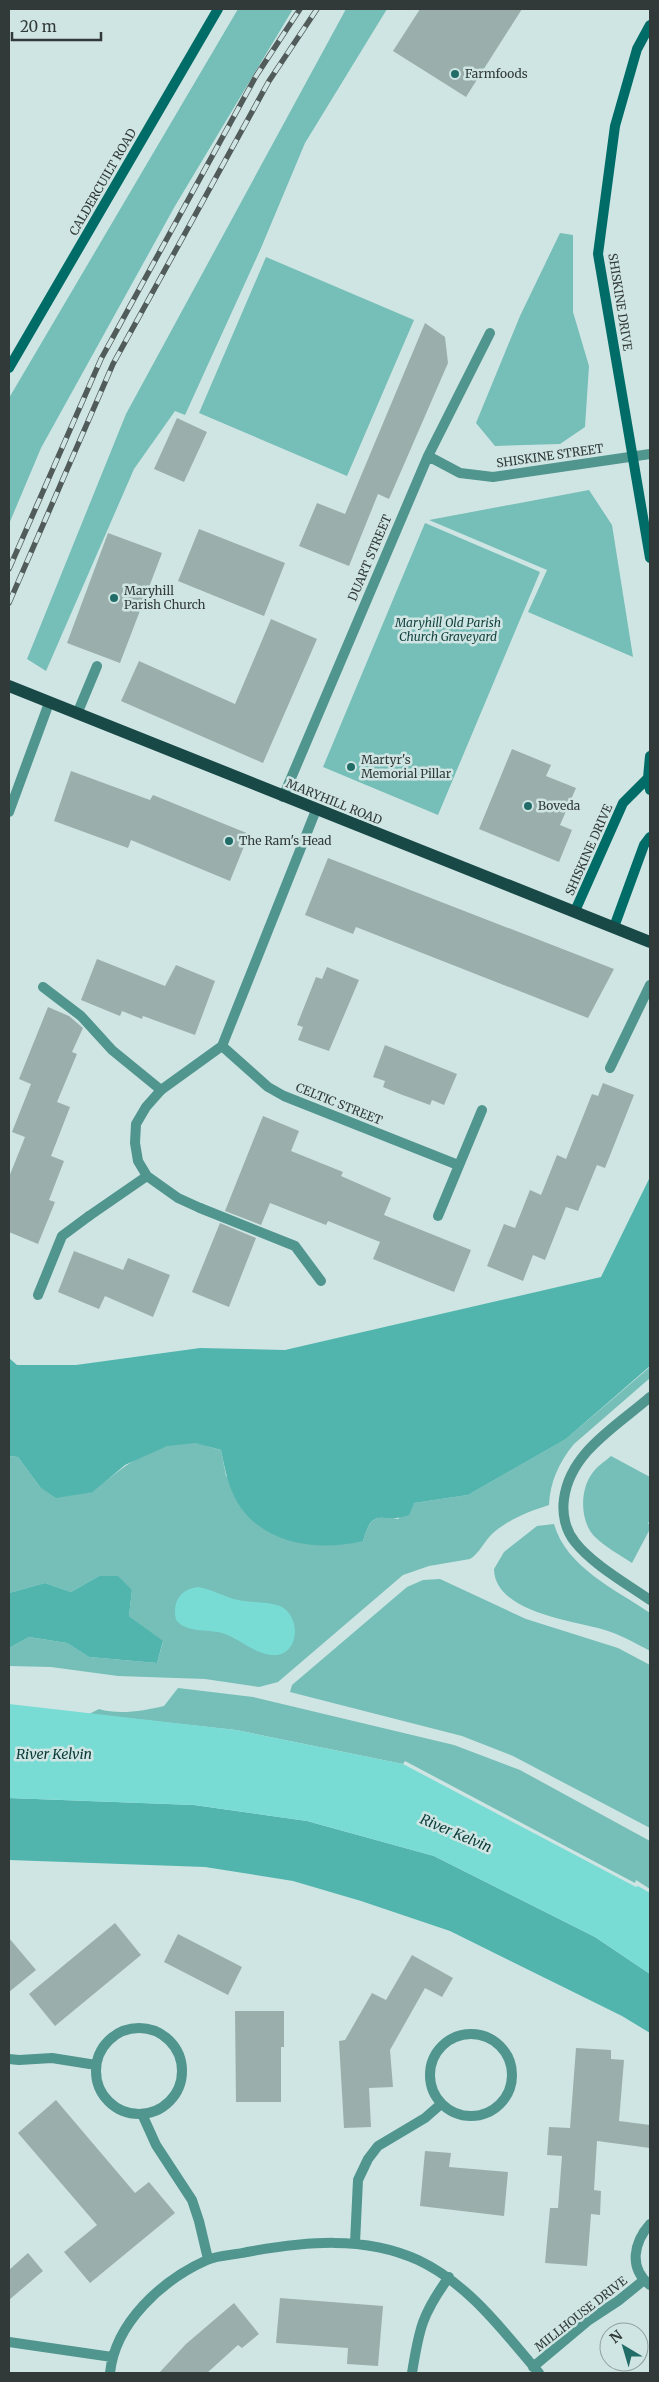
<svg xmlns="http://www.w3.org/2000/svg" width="659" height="2382" font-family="Merriweather,serif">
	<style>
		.green { fill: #76beb8 }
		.forest { fill: #51b5ae }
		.water { fill: #79dcd4 }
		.building { fill: #9aafac }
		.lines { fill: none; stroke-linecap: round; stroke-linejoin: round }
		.lane { stroke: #51958f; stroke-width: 10 }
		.street { stroke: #51958f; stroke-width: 10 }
		.secondary { stroke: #006c67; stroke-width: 10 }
		.primary { stroke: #184946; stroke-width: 12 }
		.rail-casing { stroke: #505b5a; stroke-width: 5.5 }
		.rail { stroke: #cfe5e3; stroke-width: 4; stroke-dasharray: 11; stroke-linecap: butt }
		.poi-dot { fill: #216c67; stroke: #cfe5e3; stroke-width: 2 }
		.labels { text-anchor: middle; stroke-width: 5; stroke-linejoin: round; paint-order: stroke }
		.poi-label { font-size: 12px; fill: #313a39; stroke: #cfe5e3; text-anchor: start }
		.street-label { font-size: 12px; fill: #313a39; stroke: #cfe5e3 }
		.park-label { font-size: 12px; font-style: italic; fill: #103f3c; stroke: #cfe5e3 }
		.water-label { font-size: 14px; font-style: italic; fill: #0a3a37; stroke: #cfe5e3 }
	</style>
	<rect width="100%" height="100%" fill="#cfe5e3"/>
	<path class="green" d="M238,9H293L175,206L41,448L9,524V398Z
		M346,9H387L305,143L261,248L185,415L175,411L134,469L46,671L27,659L126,414Z
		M560,233L573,235V312L589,366L585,427L560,444L495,446L476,423L520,316Z
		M266,257L414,320L347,476L199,413Z
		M589,490L612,525L633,657L528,612L547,570L429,520Z
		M425,523L540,572L438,815L323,767Z
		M650,1367V1378L574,1444C559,1462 550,1482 549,1505C530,1511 509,1519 493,1533C485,1540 479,1554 470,1559L429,1566L403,1575L278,1682L259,1687L205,1679L118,1676L51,1667L9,1666V1648L29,1637L67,1643L89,1657L157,1663L163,1642L129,1616L132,1590L99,1576L71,1592L45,1583L9,1593V1456L18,1457L40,1487L93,1492C121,1468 155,1440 195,1443C203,1444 212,1448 221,1450L226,1476L363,1541C369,1519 375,1514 398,1519L414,1503L468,1495L566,1439Z
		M611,1456L650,1477V1519L648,1524H650V1529L632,1563C620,1555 605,1547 594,1536C580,1521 580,1491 591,1475C596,1467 604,1462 611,1456Z
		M554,1524C566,1567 615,1589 650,1613V1651C637,1644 623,1636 608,1631C577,1621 495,1614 494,1569L504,1552L537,1526Z
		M440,1579L526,1619L618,1648L650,1665V1828L513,1756L462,1736L290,1692L292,1685L407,1587L423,1580Z
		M178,1688L253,1697L454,1745L520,1770L650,1841V1889L636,1880L635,1883L405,1761L403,1764L236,1730L89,1714L99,1709C119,1715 143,1711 164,1706Z"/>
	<path class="forest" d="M650,1177V1366L566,1439L468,1495L414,1503L409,1515C383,1525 373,1504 363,1541C321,1551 269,1546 241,1508C229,1491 225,1470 221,1450L195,1443L167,1446L125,1465L93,1492L56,1498L40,1487L18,1457L9,1456V1358L17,1365H76L200,1348L285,1350L601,1277Z
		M99,1576H118L132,1590L129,1616L163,1641L157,1663L89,1657L67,1643L29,1637L9,1648V1593L45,1583L71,1592Z
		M9,1798L194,1805L307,1821L434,1856L595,1937L650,1974V2033L622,2016L450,1931L361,1901L293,1881L205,1867L9,1860Z"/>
	<path class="water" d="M198,1587C212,1589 224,1597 238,1600C251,1603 267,1601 280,1606C303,1617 299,1658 271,1655C253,1653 239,1638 222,1633C206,1629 187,1633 176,1620C172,1602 180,1589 198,1587Z
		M9,1704L236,1730L403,1764L636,1887L638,1886L650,1893V1974L595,1937L434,1856L307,1821L194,1805L9,1798Z"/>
	<path class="building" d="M420,9H522L466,97L393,51Z
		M425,323L445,337L448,363L389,499L378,494L349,566L299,546L317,503L345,514Z
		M177,418L207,432L184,482L154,469Z
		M199,529L285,563L264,616L178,581Z
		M108,533L162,553L120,663L67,643Z
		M271,619L317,639L263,763L121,701L139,661L235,704Z
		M512,749L551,765L546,776L576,788L560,825L572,830L559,862L479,829Z
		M71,771L150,800L153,795L249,834L230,881L131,840L128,848L54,821Z
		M328,858L614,969L588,1018L356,927L353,934L305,915Z
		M97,959L165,986L176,965L215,981L195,1035L143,1016L142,1019L122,1011L120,1016L81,1000Z
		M327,967L359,980L329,1051L298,1040L303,1027L297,1025L316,977L322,979Z
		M48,1007L69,1016L83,1028L72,1052L77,1054L57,1102L70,1107L51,1156L64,1161L49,1200L55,1202L38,1244L9,1232V1177L25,1137L12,1132L31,1084L19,1079Z
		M385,1045L457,1074L444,1105L432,1100L430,1105L400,1094L383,1087L385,1081L373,1077Z
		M603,1083L634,1095L605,1168L597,1165L578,1211L566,1207L545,1260L533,1255L523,1281L487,1266L504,1224L515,1228L530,1190L541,1195L557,1155L566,1159L592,1094L598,1096Z
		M263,1116L299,1131L291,1151L343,1172L341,1176L391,1198L384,1215L471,1250L454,1292L373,1259L380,1242L328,1221L326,1225L270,1203L261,1225L225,1211Z
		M220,1223L256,1238L229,1307L192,1292Z
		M74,1251L123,1270L128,1258L170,1275L153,1317L105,1296L99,1309L58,1292Z
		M115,1923L141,1955L55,2026L29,1994Z
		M178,1934L242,1967L228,1995L164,1962Z
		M9,1938L36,1970L9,1992Z
		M412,1955L453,1978L442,1997L425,1988L390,2050L393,2087L369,2088L371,2127L344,2128L339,2041L345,2040L372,1993L386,2000Z
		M235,2011H284V2047H281V2102H236Z
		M576,2048L611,2050V2059L624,2060L619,2121L650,2125V2148L597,2141L594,2190L601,2191L600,2215L591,2214L587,2266L545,2263L550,2208H558L562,2156L547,2155L549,2127L570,2128Z
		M56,2100L135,2193L149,2182L175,2213L90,2283L64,2252L97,2225L18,2133Z
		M425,2151L451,2153L449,2167L508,2172L504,2216L420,2206Z
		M28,2253L43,2271L9,2300V2270Z
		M280,2298L383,2306L378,2366L347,2364L348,2348L276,2343Z
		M234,2303L259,2334L242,2348L238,2345L207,2373H159L186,2344Z"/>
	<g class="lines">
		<path class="lane" d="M77,714L97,666
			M9,812L49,703
			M43,987L81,1016L112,1050L161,1090
			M200,1208L295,1246L321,1281
			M38,1295L62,1236L89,1216"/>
		<path class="street" d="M428,456L460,473L493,477L650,454
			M283,797L428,456L490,333
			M222,1046L268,1087L284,1096L458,1165
			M610,1068L650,985
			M200,1208L178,1198L147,1176L138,1161L135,1143L136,1124L146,1107L161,1090L222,1046L316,810
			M89,1216L147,1176
			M438,1216L482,1110
			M650,1397C617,1426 570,1452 564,1499C562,1513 565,1530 575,1542C592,1564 627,1584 650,1600
			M96 2071a43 43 0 1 1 86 0a43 43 0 1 1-86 0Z
			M430 2075a41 41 0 1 1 82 0a41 41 0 1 1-82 0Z
			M9,2059L19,2060L52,2058L96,2065
			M142,2114L156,2145L192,2200L199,2221L208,2259
			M650,2224C634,2242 628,2268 650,2285
			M355,2243L358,2180L368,2159L378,2146L425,2118L441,2104
			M9,2342L112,2357
			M533,2367L589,2320L618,2301L644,2280
			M110,2373C115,2323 162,2280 207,2260C218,2255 235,2255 247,2252C304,2242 364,2235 418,2260C469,2284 503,2331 539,2373
			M412,2373C419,2329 422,2314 449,2277"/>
		<path class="secondary" d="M650,25L637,49L615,126L598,254L650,558
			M9,368L218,9
			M650,756L648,778L650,790
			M575,911L623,803L648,778
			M614,927L644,845L650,837"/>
		<path class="primary" d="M9,686L650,942"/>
		<defs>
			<path id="rail" d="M9,569L101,359L256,76L300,9
				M9,603L113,364L269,81L317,9"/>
		</defs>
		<use href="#rail" class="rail-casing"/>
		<use href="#rail" class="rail"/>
	</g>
	<g class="poi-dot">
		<circle cx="455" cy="74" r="5"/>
		<circle cx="114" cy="598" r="5"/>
		<circle cx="351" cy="767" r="5"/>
		<circle cx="528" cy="806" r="5"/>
		<circle cx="229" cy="841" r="5"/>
	</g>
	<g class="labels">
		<g class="poi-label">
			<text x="465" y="78">Farmfoods</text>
			<text x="124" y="595">Maryhill<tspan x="124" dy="14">Parish Church</tspan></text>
			<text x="361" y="764">Martyr's<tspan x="361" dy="14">Memorial Pillar</tspan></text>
			<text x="538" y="810">Boveda</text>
			<text x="239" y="845">The Ram's Head</text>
		</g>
		<g class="street-label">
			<text transform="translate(103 182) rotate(-60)" y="4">CALDERCUILT ROAD</text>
			<text transform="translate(620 302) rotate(81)" y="4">SHISKINE DRIVE</text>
			<text transform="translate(550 456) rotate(-8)" y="4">SHISKINE STREET</text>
			<text transform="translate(370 558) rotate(-67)" y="4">DUART STREET</text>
			<text transform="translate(334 802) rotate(22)" y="4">MARYHILL ROAD</text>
			<text transform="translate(589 850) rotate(-66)" y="4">SHISKINE DRIVE</text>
			<text transform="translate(339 1104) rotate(22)" y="4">CELTIC STREET</text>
			<text transform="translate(581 2314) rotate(-38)" y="4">MILLHOUSE DRIVE</text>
		</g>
		<g class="park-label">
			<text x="448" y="627">Maryhill Old Parish<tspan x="448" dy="14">Church Graveyard</tspan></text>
		</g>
		<g class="water-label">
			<text x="54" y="1759">River Kelvin</text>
			<text transform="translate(456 1833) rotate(23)" y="5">River Kelvin</text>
		</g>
	</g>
	<rect width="659" height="2382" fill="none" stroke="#313a39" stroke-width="20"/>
	<g transform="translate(624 2347) rotate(322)"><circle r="24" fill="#cfe5e3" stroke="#90a19f"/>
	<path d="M0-4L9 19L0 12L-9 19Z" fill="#216c67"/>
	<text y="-8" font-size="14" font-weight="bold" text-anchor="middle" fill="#313a39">N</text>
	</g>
	<path d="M12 32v8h89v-8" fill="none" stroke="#313a39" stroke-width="2.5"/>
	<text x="20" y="32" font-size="15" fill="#313a39" stroke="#cfe5e3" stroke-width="4" paint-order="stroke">20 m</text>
</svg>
